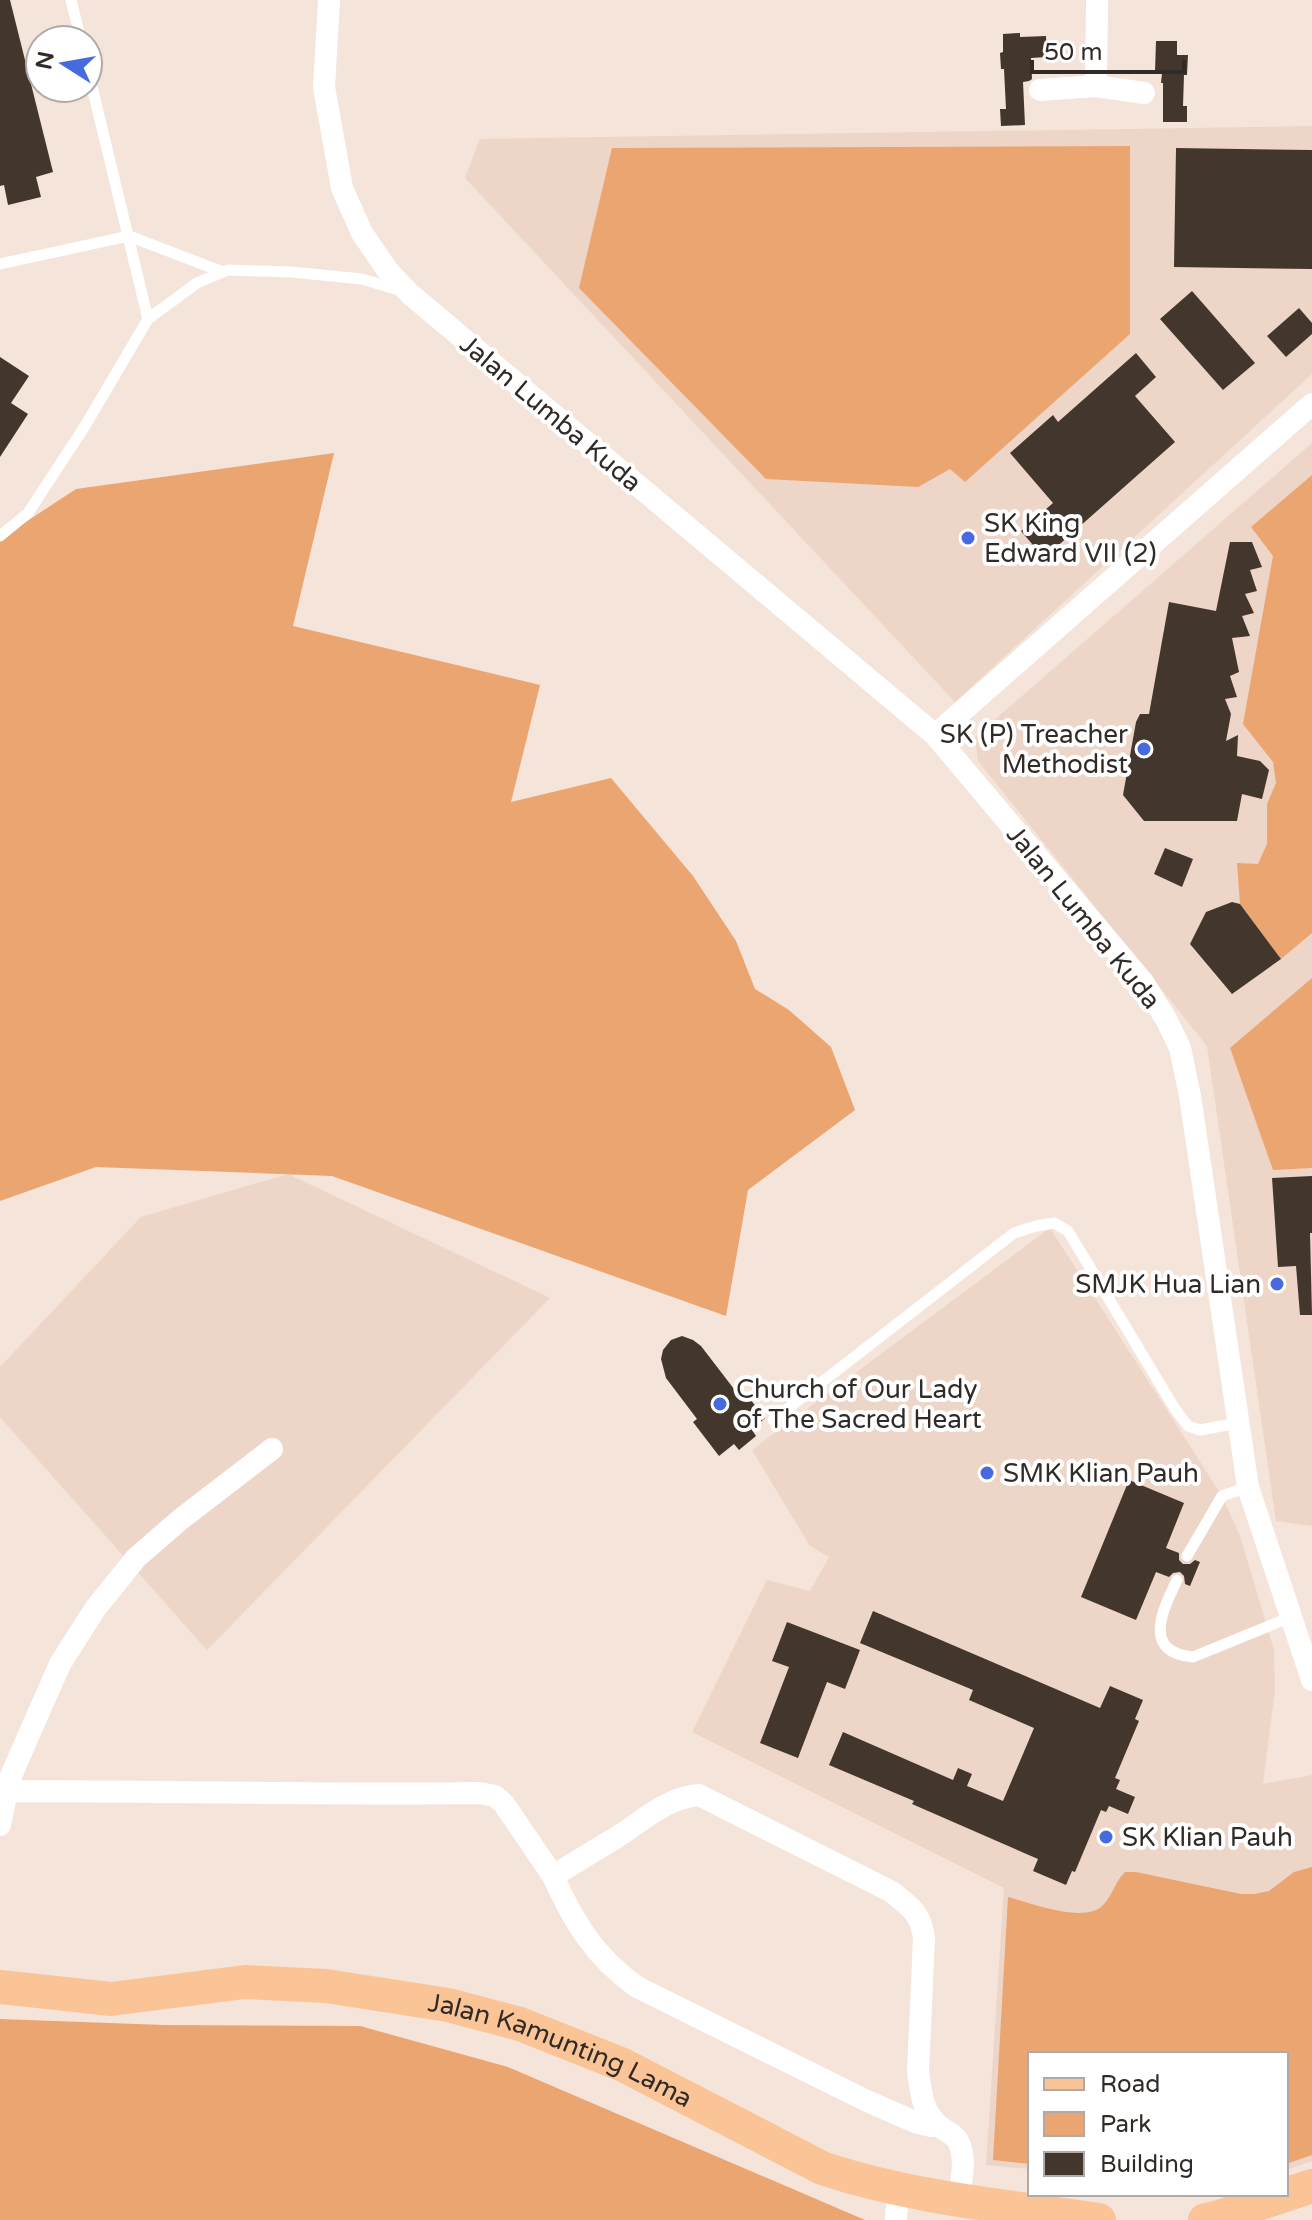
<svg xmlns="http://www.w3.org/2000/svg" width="1312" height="2220" font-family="'Varela Round',sans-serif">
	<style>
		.built { fill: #edd6c7 }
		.green { fill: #eba570 }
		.building { fill: #43362d }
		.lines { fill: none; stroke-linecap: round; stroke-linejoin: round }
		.service { stroke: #fff; stroke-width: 11 }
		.minor { stroke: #fff; stroke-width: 22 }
		.primary { stroke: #fbc497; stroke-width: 34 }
		.poi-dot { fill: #476bde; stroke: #fff; stroke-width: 3 }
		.labels { text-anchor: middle; stroke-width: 8; stroke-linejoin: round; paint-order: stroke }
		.street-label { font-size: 26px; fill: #312b27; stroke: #fff }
		.poi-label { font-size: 26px; fill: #312b27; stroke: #fff; text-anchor: start }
	</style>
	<rect width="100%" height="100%" fill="#f4e4d9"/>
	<path class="built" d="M1312,126V374L955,702L465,178L480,139Z
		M1312,443V1526L1276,1521L1207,1046L978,761L975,737Z
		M288,1174L550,1298L207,1650L0,1417V1367L141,1217Z
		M1050,1228L1222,1496L1240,1536L1274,1650L1275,1689L1263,1784L1312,1775V2161L1286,2170V2054H1030V2169L986,2165L1004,1888L692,1732L767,1580L810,1591L829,1557L810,1546L752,1450Z"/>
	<path class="green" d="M1130,146V334L965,482L950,469L918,487L766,479L579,288L612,148Z
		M334,453L293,626L540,685L511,802L611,778L693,876L736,941L755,989L789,1010L831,1047L855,1110L748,1190L726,1316L332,1176L96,1167L0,1201V539L76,489Z
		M1312,475V933L1281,959L1240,904L1237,863L1258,864L1267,844V804L1276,783L1273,762L1243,724L1273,556L1251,527Z
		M1312,978V1168L1273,1170L1230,1048Z
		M1312,1867V2155L1286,2164V2054H1030V2164L993,2160L1008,1897C1030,1903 1087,1925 1104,1904C1113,1894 1115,1882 1125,1872H1136L1241,1894H1254L1269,1891L1294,1872Z
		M0,2019L164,2025L360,2026L508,2067L865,2220H0Z"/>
	<path class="building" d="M0,0H10L53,172L36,177L41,197L8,205L4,185L0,186Z
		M1020,33V37L1046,36L1047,57L1031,58L1032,79L1029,81L1023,82L1025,125L1001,126L1000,109H1006L1004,69H1001L1000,53L1003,52V34Z
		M1156,41H1177V55H1188L1187,75H1184L1183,106H1187V122H1163V83H1161L1162,73L1155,72Z
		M1176,148L1312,150V269L1174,267Z
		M1192,291L1255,363L1223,390L1160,319Z
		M1299,308L1312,323V334L1286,357L1267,336Z
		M1136,353L1156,377L1135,396L1175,442L1044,558L1021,531L1053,503L1010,453L1053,415L1058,422Z
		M0,357L29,376L11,403L28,414L0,457Z
		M1230,542H1252L1262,567L1250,570L1257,591L1245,594L1254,613L1242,616L1250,636L1232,638L1239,672L1230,676L1237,697L1225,699L1231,714L1226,741L1238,735L1237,756L1260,761L1269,770L1262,799L1242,794L1237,821H1144L1123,795L1136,722L1140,714H1149L1169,602L1216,611Z
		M1165,848L1193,859L1182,887L1154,874Z
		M1232,902L1240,904L1281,959L1232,994L1190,944L1206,912Z
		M1312,1176V1233H1310L1312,1315H1300L1296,1266L1278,1267L1272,1178Z
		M682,1336L693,1340L701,1346L734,1389L739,1385L765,1418L752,1430L756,1436L739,1450L734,1444L719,1456L693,1422L697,1419L666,1378L661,1359L663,1350L671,1340Z
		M1129,1480L1184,1503L1166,1548L1179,1553V1560L1183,1564H1190L1195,1560L1200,1562L1190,1586L1185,1584L1184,1576L1180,1572L1173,1573L1169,1577L1156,1572L1136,1620L1081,1597Z
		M873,1611L1100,1708L1110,1686L1143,1700L1135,1719L1139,1721L1115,1778L1120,1780L1116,1789L1135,1797L1128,1814L1109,1806L1106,1812L1101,1810L1075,1872L1072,1871L1066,1885L1033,1871L1038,1859L912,1804L914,1801L829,1765L843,1732L953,1780L958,1768L972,1774L967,1786L1003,1801L1034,1728L969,1700L973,1690L860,1643Z
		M787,1622L860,1650L845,1689L827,1682L798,1758L760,1743L789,1667L772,1661Z"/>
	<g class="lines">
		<path class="service" d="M71,0L81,40
			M88,70L148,319L197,283L228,270L291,272L362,279L402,291
			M0,264L129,236L223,272
			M0,536L28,513L85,426L148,319
			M773,1420L1014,1233L1036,1226L1054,1223L1068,1231L1175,1409L1188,1426L1200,1430L1238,1423
			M1187,1556L1222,1496L1248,1487
			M1177,1580C1162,1611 1142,1652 1193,1657L1291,1617"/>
		<path class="minor" d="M329,0L324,87L342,188L362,233L388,271L410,294L935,735L1143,982L1166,1019L1180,1048L1190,1096L1248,1487L1312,1680
			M1096,86L1097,0
			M1040,90L1096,86L1144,93
			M935,735L1312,404
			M7,1791C164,1791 322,1795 480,1793L495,1796L504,1804L553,1876C574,1863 596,1850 617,1837C644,1820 666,1798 699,1795L892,1892C910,1907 921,1913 924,1938L918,2072C921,2092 922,2111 938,2125C944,2131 953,2133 958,2141C967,2158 961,2180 959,2199
			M0,1825L10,1778L60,1664L95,1609L136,1558L181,1519L272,1449
			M553,1876C574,1923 595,1957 637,1987L865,2100L915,2122L931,2126L937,2124
			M896,2220L898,2189"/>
		<g class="primary">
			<path id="s1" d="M0,1987L111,1999L245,1982L326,1986L448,2005L520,2024L623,2065L822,2168C911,2198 1007,2206 1099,2220"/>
			<path d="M1205,2220L1219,2217L1312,2186"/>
		</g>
	</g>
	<g class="poi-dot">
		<circle cx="968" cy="538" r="8"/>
		<circle cx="1144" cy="749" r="8"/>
		<circle cx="1277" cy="1284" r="8"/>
		<circle cx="720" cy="1404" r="8"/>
		<circle cx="987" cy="1473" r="8"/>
		<circle cx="1106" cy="1837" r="8"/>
	</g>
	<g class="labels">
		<g class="street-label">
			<text transform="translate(551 413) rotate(40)" y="9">Jalan Lumba Kuda</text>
			<text transform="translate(1084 917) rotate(51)" y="9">Jalan Lumba Kuda</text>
			<text dy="9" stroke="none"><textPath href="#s1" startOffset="572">Jalan Kamunting Lama</textPath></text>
		</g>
		<g class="poi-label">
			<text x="984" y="532">SK King<tspan x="984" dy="30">Edward VII (2)</tspan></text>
			<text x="1128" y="743" text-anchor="end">SK (P) Treacher<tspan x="1128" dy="30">Methodist</tspan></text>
			<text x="1261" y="1293" text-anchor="end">SMJK Hua Lian</text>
			<text x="736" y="1398">Church of Our Lady<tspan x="736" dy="30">of The Sacred Heart</tspan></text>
			<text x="1003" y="1482">SMK Klian Pauh</text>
			<text x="1122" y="1846">SK Klian Pauh</text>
		</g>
	</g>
	<rect x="1028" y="2052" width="260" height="144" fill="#ffffff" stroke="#adaaa9" stroke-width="2"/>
	<rect x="1044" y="2078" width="40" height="12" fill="#fbc497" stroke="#adaaa9" stroke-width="2"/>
	<text x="1100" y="2092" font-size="24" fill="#312b27">Road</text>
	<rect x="1044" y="2112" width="40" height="24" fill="#eba570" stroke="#adaaa9" stroke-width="2"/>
	<text x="1100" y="2132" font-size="24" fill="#312b27">Park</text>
	<rect x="1044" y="2152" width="40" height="24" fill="#43362d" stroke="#adaaa9" stroke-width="2"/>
	<text x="1100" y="2172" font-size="24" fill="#312b27">Building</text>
	<g transform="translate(64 64) rotate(281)"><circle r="38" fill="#ffffff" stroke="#adaaa9" stroke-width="2"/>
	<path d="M0-6L14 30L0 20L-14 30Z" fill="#476bde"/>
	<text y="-12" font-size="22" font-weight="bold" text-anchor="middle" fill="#312b27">N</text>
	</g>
	<path d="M1032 60v12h152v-12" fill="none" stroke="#312b27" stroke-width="4"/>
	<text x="1044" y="60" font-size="24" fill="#312b27" stroke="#ffffff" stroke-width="6" paint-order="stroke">50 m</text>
</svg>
